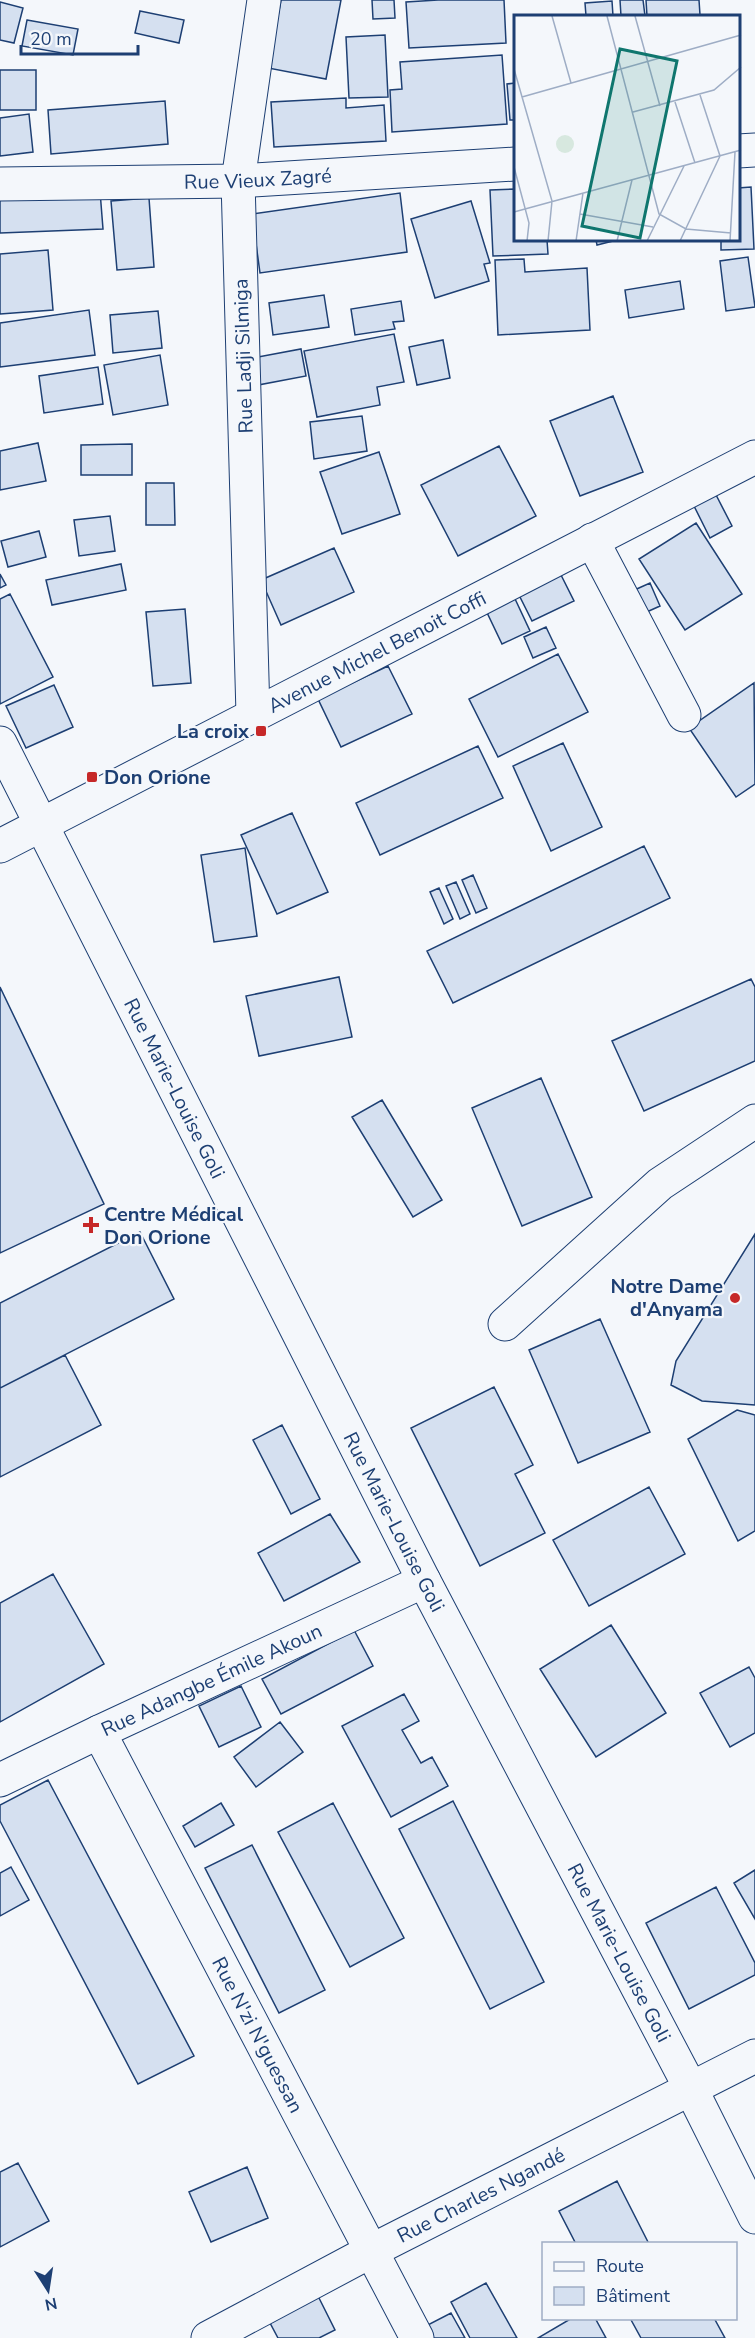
<svg xmlns="http://www.w3.org/2000/svg" width="755" height="2338" font-family="'Nunito Sans',sans-serif">
	<style>
		.building { fill: #d5e0f0; stroke: #1d3f73; stroke-width: 1.5 }
		.lines { fill: none; stroke-linecap: round; stroke-linejoin: round }
		.minor-casing { stroke: #1d3f73; stroke-width: 35 }
		.minor { stroke: #f4f7fb; stroke-width: 33 }
		.poi-dot { fill: #c62828; stroke: #f4f7fb; stroke-width: 2 }
		.labels { text-anchor: middle; stroke-width: 4.5; stroke-linejoin: round; paint-order: stroke }
		.street-label { font-size: 20px; fill: #1d3f73; stroke: #f4f7fb }
		.poi-label { font-size: 20px; font-weight: bold; fill: #1d3f73; stroke: #f4f7fb; text-anchor: end }
		.inset-road { fill: none; stroke: #9eadc5; stroke-width: 1.5 }
		.view { fill: #0f766e; fill-opacity: 0.15; stroke: #0f766e; stroke-width: 3 }
		.inset-edge { fill: none; stroke: #1d3f73; stroke-width: 3 }
	</style>
	<rect width="100%" height="100%" fill="#f4f7fb"/>
	<path class="building" d="M281,0H341L326,79L268,68Z
		M372,0H394L395,18L373,19Z
		M438,0H504L506,43L409,48L406,2Z
		M620,0H643L645,16H621Z
		M646,0H699L700,15L647,16Z
		M612,1L613,16H586L585,3Z
		M0,2L23,8L14,43L0,40Z
		M140,11L184,20L179,43L135,33Z
		M27,20L78,29L73,55L22,46Z
		M385,35L388,97L349,98L346,37Z
		M502,55L507,124L392,132L390,90L402,89L400,62Z
		M0,70H36V110H0Z
		M515,83V120H510L507,84Z
		M346,98V108L384,105L386,141L274,147L271,102Z
		M165,101L168,144L51,154L48,110Z
		M29,114L33,152L0,156V118Z
		M751,187L754,249L721,250V240H738V188Z
		M515,189V240H547L548,254L493,256L490,190Z
		M100,191L103,229L0,233V195Z
		M400,193L407,252L260,273L252,214Z
		M149,198L154,267L117,270L111,201Z
		M471,201L490,263L484,264L489,281L435,298L411,219Z
		M596,240H617L597,245Z
		M48,250L53,310L0,314V254Z
		M748,257L755,307L726,311L720,261Z
		M524,259L525,272L587,268L590,330L498,335L495,260Z
		M680,281L684,309L629,318L625,290Z
		M324,295L329,327L273,335L269,303Z
		M401,301L404,321L393,322L395,329L355,335L351,309Z
		M89,310L95,355L0,367V323Z
		M158,311L162,348L113,353L110,315Z
		M394,334L404,382L377,387L380,405L317,417L304,351Z
		M443,340L450,378L417,385L409,347Z
		M301,349L306,376L258,385L253,358Z
		M160,355L168,405L113,415L104,365Z
		M98,367L103,404L44,413L39,376Z
		M613,396L643,472L580,496L550,421Z
		M362,416L367,451L314,459L310,422Z
		M38,443L46,481L0,490V451Z
		M132,444V475H81V445Z
		M499,446L536,516L458,556L421,485Z
		M379,452L400,514L342,534L320,472Z
		M146,483H174L175,525H146Z
		M713,489L732,526L710,538L691,500Z
		M110,516L115,551L79,556L74,520Z
		M696,523L742,594L685,630L639,559Z
		M39,531L46,557L8,567L1,541Z
		M334,548L354,592L281,625L261,580Z
		M121,564L126,590L52,605L46,580Z
		M558,569L574,601L532,621L516,589Z
		M0,574L6,585L0,588Z
		M650,583L660,606L640,615L630,592Z
		M509,586L530,631L502,644L481,600Z
		M10,594L53,677L0,704V599Z
		M185,609L191,683L153,686L146,612Z
		M546,627L556,648L533,658L524,637Z
		M558,654L588,712L498,757L469,699Z
		M388,666L412,714L341,747L318,699Z
		M754,683L755,784L736,797L689,728Z
		M54,685L73,727L26,748L6,706Z
		M563,743L602,827L551,851L513,766Z
		M478,746L503,798L380,855L356,803Z
		M292,813L328,892L277,914L241,835Z
		M644,846L670,898L453,1003L427,951Z
		M245,848L257,936L214,942L201,855Z
		M473,875L487,908L476,913L462,880Z
		M456,882L470,914L460,919L446,886Z
		M439,888L453,919L444,924L430,892Z
		M339,977L352,1037L259,1056L246,996Z
		M751,979L755,987V1061L644,1111L612,1041Z
		M0,987L104,1204L0,1253Z
		M541,1078L592,1197L522,1226L472,1108Z
		M382,1100L442,1200L413,1217L352,1117Z
		M140,1232L174,1299L0,1388V1303Z
		M755,1234V1405L702,1401L671,1385L676,1361Z
		M600,1319L650,1432L578,1463L529,1350Z
		M65,1355L101,1425L0,1477V1388Z
		M494,1387L533,1465L515,1474L545,1533L480,1566L411,1428Z
		M737,1410L755,1415V1531L738,1541L688,1439Z
		M282,1425L320,1499L291,1514L253,1440Z
		M649,1487L685,1554L589,1606L553,1540Z
		M330,1514L360,1562L284,1601L258,1553Z
		M53,1574L104,1664L0,1722V1603Z
		M611,1625L666,1713L596,1757L540,1669Z
		M354,1630L373,1666L281,1714L262,1679Z
		M749,1667L755,1678V1733L730,1747L700,1693Z
		M241,1686L261,1727L219,1747L199,1706Z
		M404,1694L419,1721L402,1730L421,1763L432,1757L448,1786L391,1817L342,1726Z
		M280,1722L303,1752L256,1787L234,1757Z
		M48,1780L194,2056L138,2084L0,1821V1805Z
		M453,1801L544,1982L490,2009L399,1829Z
		M221,1803L234,1825L195,1847L183,1826Z
		M333,1803L404,1938L350,1967L278,1832Z
		M252,1845L325,1990L279,2013L205,1868Z
		M11,1867L29,1900L0,1916V1873Z
		M755,1870V1919L734,1883Z
		M716,1887L755,1963V1975L689,2009L646,1923Z
		M18,2163L49,2221L0,2247V2172Z
		M247,2167L268,2218L211,2242L189,2192Z
		M617,2181L649,2244H576L559,2211Z
		M486,2283L517,2338H470L451,2302Z
		M318,2296L335,2330L319,2338H278L269,2321Z
		M451,2313L465,2338H422L418,2330Z
		M572,2318H595L606,2338H538Z
		M630,2318H714L725,2338H641Z"/>
	<g class="lines">
		<defs>
			<g id="minor">
				<path d="M738,151L755,150"/>
				<path id="s1" d="M0,184L238,181L515,164"/>
				<path d="M592,540L684,715"/>
				<path d="M253,714L238,181L264,0"/>
				<path id="s2" d="M0,743L424,1581L691,2089L755,2217"/>
				<path id="s3" d="M0,846L755,457"/>
				<path d="M505,1324L660,1184L755,1121"/>
				<path id="s4" d="M99,1732L417,2338"/>
				<path id="s5" d="M0,1780L99,1732L424,1581"/>
				<path id="s6" d="M208,2338L373,2250L755,2056"/>
			</g>
		</defs>
		<use href="#minor" class="minor-casing"/>
		<use href="#minor" class="minor"/>
	</g>
	<g class="poi-dot">
		<rect x="255" y="725" width="12" height="12" rx="3"/>
		<rect x="86" y="771" width="12" height="12" rx="3"/>
		<path d="M88 1216h6v6h6v6h-6v6h-6v-6h-6v-6h6z"/>
		<circle cx="735" cy="1298" r="6"/>
	</g>
	<g class="labels">
		<g class="street-label">
			<text dy="7" stroke="none"><textPath href="#s1" startOffset="258">Rue Vieux Zagré</textPath></text>
			<text transform="translate(243 356) rotate(-92)" y="7">Rue Ladji Silmiga</text>
			<text dy="7" stroke="none"><textPath href="#s3" startOffset="424">Avenue Michel Benoit Coffi</textPath></text>
			<text dy="7" stroke="none"><textPath href="#s2" startOffset="387">Rue Marie-Louise Goli</textPath></text>
			<text dy="7" stroke="none"><textPath href="#s2" startOffset="873">Rue Marie-Louise Goli</textPath></text>
			<text dy="7" stroke="none"><textPath href="#s5" startOffset="234">Rue Adangbe Émile Akoun</textPath></text>
			<text dy="7" stroke="none"><textPath href="#s2" startOffset="1359">Rue Marie-Louise Goli</textPath></text>
			<text dy="7" stroke="none"><textPath href="#s4" startOffset="342">Rue N'zi N'guessan</textPath></text>
			<text dy="7" stroke="none"><textPath href="#s6" startOffset="308">Rue Charles Ngandé</textPath></text>
		</g>
		<g class="poi-label">
			<text x="249" y="738">La croix</text>
			<text x="104" y="784" text-anchor="start">Don Orione</text>
			<text x="104" y="1221" text-anchor="start">Centre Médical<tspan x="104" dy="23">Don Orione</tspan></text>
			<text x="723" y="1293">Notre Dame<tspan x="723" dy="23">d'Anyama</tspan></text>
		</g>
	</g>
	<g transform="translate(514 15)">
		<rect width="226" height="226" fill="#f4f7fb"/>
		<path d="M42 129a9 9 0 1 1 18 0a9 9 0 1 1-18 0Z" fill="#d7e8df"/>
		<path class="inset-road" d="M38,1L57,68M93,1L145,199L172,214L217,218M121,1L146,91M0,54L38,186L34,226M8,82L227,20M161,87L181,148M119,97L200,75L227,52M0,152L15,208L13,226M0,197L227,135M66,199L139,212M62,226L69,178M103,226L118,165M133,226L170,151M166,226L206,141L186,80M216,226L221,137"/>
		<path class="view" d="M106,34L163,46L126,223L68,211Z"/>
		<rect width="226" height="226" class="inset-edge"/>
	</g>
	<rect x="542" y="2242" width="195" height="78" fill="#f4f7fb" stroke="#9eadc5" stroke-width="1.5"/>
	<rect x="554" y="2262" width="30" height="9" fill="#f4f7fb" stroke="#9eadc5" stroke-width="1.5"/>
	<text x="596" y="2272" font-size="18" fill="#1d3f73">Route</text>
	<rect x="554" y="2287" width="30" height="18" fill="#d5e0f0" stroke="#9eadc5" stroke-width="1.5"/>
	<text x="596" y="2302" font-size="18" fill="#1d3f73">Bâtiment</text>
	<g transform="translate(48 2290) rotate(168)" stroke="#f4f7fb" stroke-width="4.5" paint-order="stroke">
	<path d="M0-4.5L10 22L0 15L-10 22Z" fill="#1d3f73"/>
	<text y="-9" font-size="16" font-weight="bold" text-anchor="middle" fill="#1d3f73">N</text>
	</g>
	<path d="M21 45v9h117v-9" fill="none" stroke="#1d3f73" stroke-width="3"/>
	<text x="30" y="45" font-size="18" fill="#1d3f73" stroke="#f4f7fb" stroke-width="4.5" paint-order="stroke">20 m</text>
</svg>
